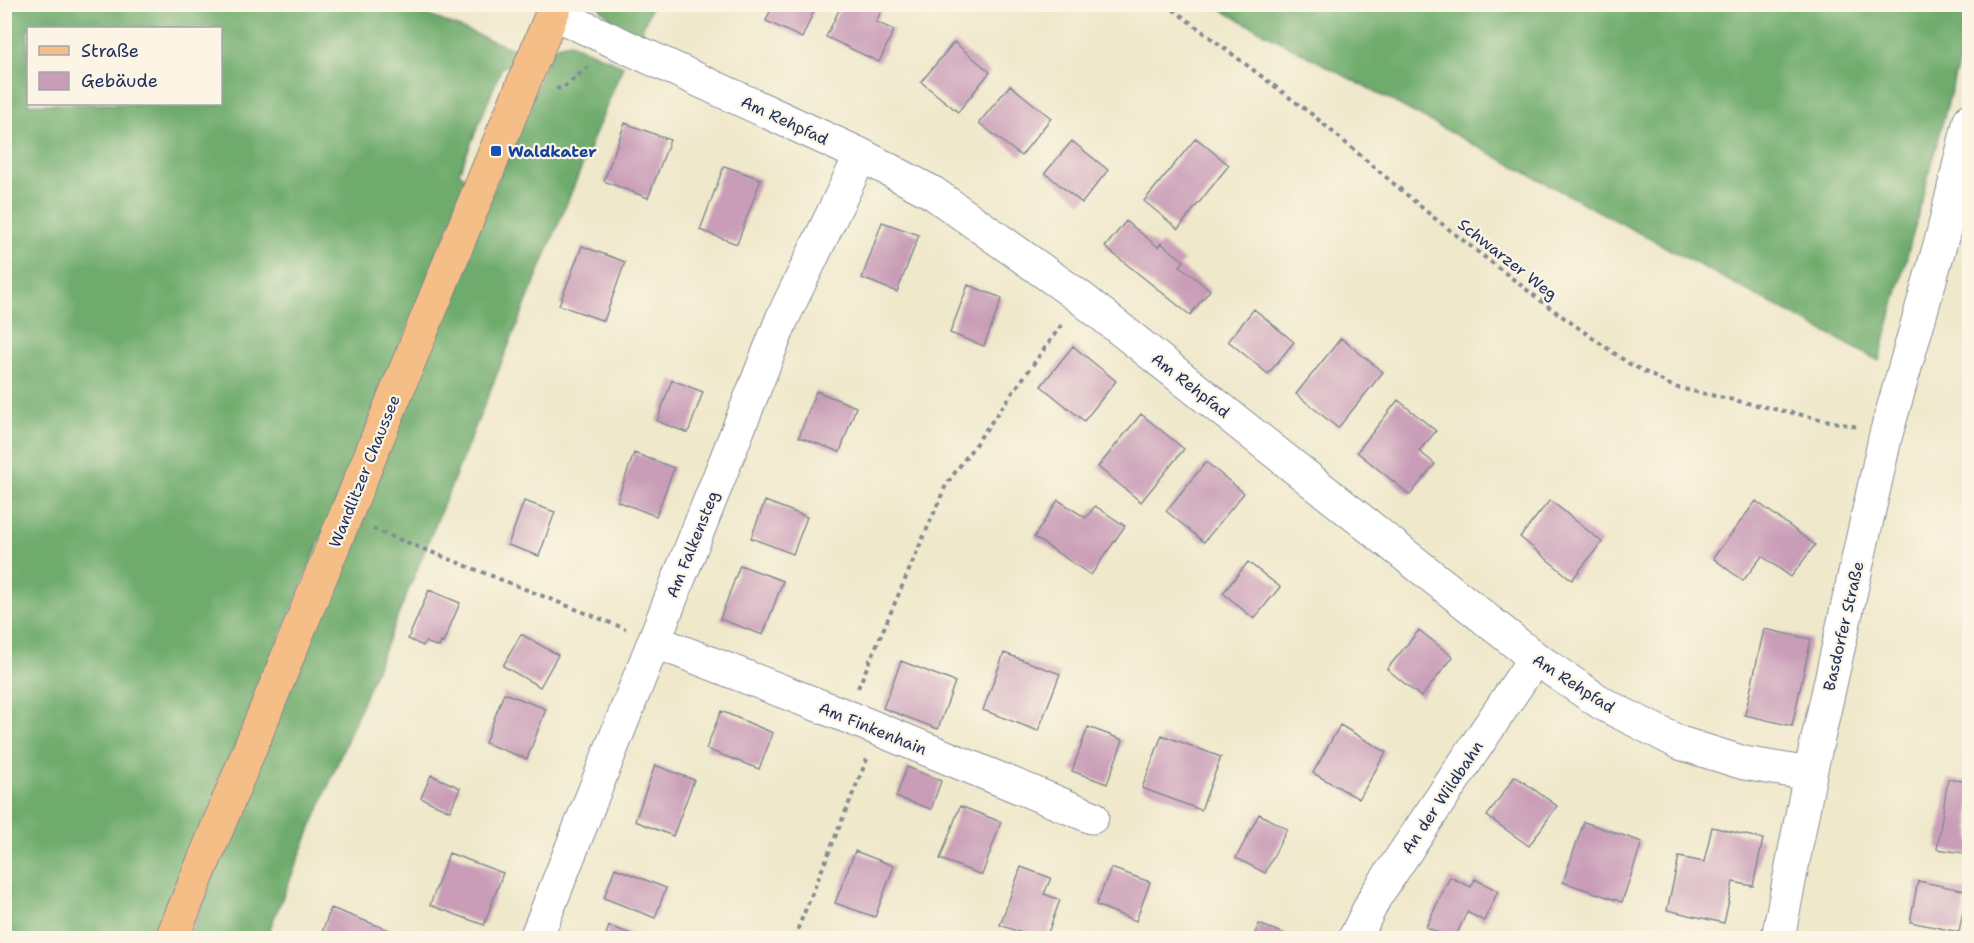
<svg xmlns="http://www.w3.org/2000/svg" width="1974" height="943" font-family="'Shantell Sans',sans-serif">
	<style>
		.forest { fill: #6eab6c; stroke: #446d65; stroke-width: 1.5; fill-rule: evenodd }
		.building { fill: #c99db7 }
		.lines { fill: none; stroke-linecap: round; stroke-linejoin: round }
		.minor-casing { stroke: #858c94; stroke-width: 35 }
		.major-casing { stroke: #858c94; stroke-width: 35 }
		.path { stroke: #858c94; stroke-width: 4; stroke-dasharray: 4.5 4.5; stroke-linecap: butt }
		.minor { stroke: #fff; stroke-width: 33 }
		.major { stroke: #f6be87; stroke-width: 33 }
		.transit-dot { fill: #1a4fb4; stroke: #fcf5e5; stroke-width: 2 }
		.labels { text-anchor: middle; stroke-width: 4.5; stroke-linejoin: round; paint-order: stroke }
		.street-label { font-size: 16px; fill: #1b2f5e; stroke: #fcf5e5 }
		.transit-label { font-size: 16px; font-weight: bold; fill: #164399; stroke: #fcf5e5; text-anchor: start }
	</style>
	<rect width="100%" height="100%" fill="#fcf5e5"/>
	<filter id="ink" filterUnits="userSpaceOnUse"><feTurbulence type="fractalNoise" baseFrequency=".0167" numOctaves="2"/><feDisplacementMap in="SourceGraphic" scale="12" xChannelSelector="R" yChannelSelector="G"/><feConvolveMatrix kernelMatrix="1 2 1 2 8 2 1 2 1" color-interpolation-filters="sRGB"/></filter>
	<filter id="wash" filterUnits="userSpaceOnUse"><feTurbulence type="fractalNoise" baseFrequency=".008" numOctaves="4" result="noise"/><feDisplacementMap in="SourceGraphic" scale="24" xChannelSelector="R" yChannelSelector="G"/><feGaussianBlur stdDeviation="1.35" result="paint"/><feColorMatrix in="noise" values="0 0 0 0 0 0 0 0 0 0 0 0 0 0 0 0 0 1.4 0 .05"/><feComposite in="paint" operator="in"/></filter>
	<g filter="url(#wash)">
		<rect width="100%" height="100%" fill="#efe8cb"/>
		<path class="forest" d="M1969,4V23L1879,361L1212,5Z
			M5,5H402L521,52L516,64L502,67L459,173L469,180L156,938H5ZM28,28H220V104H28Z
			M597,5H652L638,39L615,23Z
			M570,43L623,66L266,938H188L548,58L557,46Z"/>
		<g id="blocks">
			<path class="building" d="M773,4H817L802,38L766,21Z
				M842,4H885L876,22L894,30L879,62L826,37Z
				M954,42L990,72L958,112L921,82Z
				M1010,85L1051,118L1021,156L979,123Z
				M625,123L670,140L648,198L604,181Z
				M1196,138L1229,165L1178,229L1144,201Z
				M1072,141L1108,170L1082,203L1045,173Z
				M724,166L761,179L737,244L700,230Z
				M1126,221L1158,247L1161,243L1184,261L1180,266L1210,290L1190,315L1105,247Z
				M882,222L919,235L897,292L862,278Z
				M582,246L625,262L604,321L559,305Z
				M968,285L1002,298L984,346L950,333Z
				M1254,309L1294,342L1268,374L1228,341Z
				M1341,338L1383,372L1338,428L1296,394Z
				M1073,346L1116,381L1084,421L1041,386Z
				M672,380L703,392L688,433L657,421Z
				M816,391L856,407L840,452L799,437Z
				M1398,400L1436,431L1419,451L1435,464L1410,495L1357,452Z
				M1141,414L1184,449L1141,502L1098,467Z
				M634,453L674,468L656,516L617,501Z
				M1206,462L1244,493L1204,542L1166,511Z
				M1058,500L1086,518L1095,506L1125,526L1091,575L1034,537Z
				M1550,500L1602,542L1572,580L1520,537Z
				M524,501L555,512L539,556L508,545Z
				M765,501L807,517L793,554L751,538Z
				M1756,501L1815,545L1791,577L1762,556L1743,581L1713,558Z
				M1248,562L1280,587L1254,619L1223,593Z
				M740,565L783,581L763,635L720,619Z
				M429,590L460,603L443,643L441,642L439,647L425,642L423,646L408,639Z
				M1764,629L1811,639L1792,726L1745,715Z
				M1419,630L1453,657L1421,697L1387,669Z
				M521,634L558,655L540,687L503,666Z
				M1004,653L1060,674L1038,731L983,710Z
				M901,661L955,682L938,729L883,708Z
				M504,693L546,709L527,759L485,743Z
				M721,711L773,733L759,769L706,749Z
				M1340,725L1386,752L1359,799L1313,773Z
				M1088,727L1123,740L1107,784L1072,771Z
				M1162,735L1221,757L1201,810L1142,788Z
				M655,765L694,780L673,836L635,821Z
				M907,767L941,781L931,809L896,797Z
				M431,775L460,788L450,811L421,798Z
				M1515,776L1557,806L1529,846L1487,816Z
				M1948,779L1970,782V854L1937,849Z
				M960,806L1001,822L982,875L940,859Z
				M1259,814L1287,829L1265,873L1236,858Z
				M1584,822L1642,842L1622,902L1563,882Z
				M1712,827L1763,839L1753,886L1733,882L1724,923L1667,910L1679,857L1704,862Z
				M855,851L894,866L875,917L835,903Z
				M449,853L503,873L484,925L430,905Z
				M1021,867L1051,878L1044,894L1060,900L1046,938H1036L1000,925Z
				M615,868L666,888L655,918L604,898Z
				M1111,868L1150,882L1136,921L1096,905Z
				M1450,877L1471,887L1475,879L1498,891L1484,921L1467,912L1455,938H1449L1426,927Z
				M1918,881L1967,891L1959,932L1910,922Z
				M331,908L410,938H320Z
				M1259,924L1295,938H1253Z
				M609,926L642,938H605Z"/>
		</g>
	</g>
	<g filter="url(#ink)">
		<use href="#blocks" fill-opacity="0" stroke="#858c94" stroke-width="1.5"/>
		<g class="lines">
			<defs>
				<path id="minor" d="M553,13L861,155L933,193L1081,298L1535,658L1603,704L1680,743L1744,763L1810,774
					M654,641L846,716L1092,817
					M536,938L782,319L861,155
					M1355,938L1375,897L1535,658
					M1778,938L1810,774L1886,434L1943,234L1970,120"/>
				<path id="major" d="M172,938L556,4"/>
			</defs>
			<use href="#minor" class="minor-casing"/>
			<use href="#major" class="major-casing"/>
			<path class="path" d="M1166,4L1314,116L1433,217L1549,307L1628,363L1674,387L1857,427
				M556,88L562,89L591,64
				M373,529L626,629
				M858,688L946,485L1063,323
				M794,938L867,759"/>
			<use href="#minor" class="minor"/>
			<use href="#major" class="major"/>
		</g>
	</g>
	<rect class="transit-dot" x="490" y="145" width="12" height="12" rx="3"/>
	<g class="labels">
		<g class="street-label">
			<text transform="translate(785 120) rotate(25)" y="6">Am Rehpfad</text>
			<text transform="translate(1508 259) rotate(38)" y="6">Schwarzer Weg</text>
			<text transform="translate(1191 385) rotate(38)" y="6">Am Rehpfad</text>
			<text transform="translate(364 471) rotate(-68)" y="6">Wandlitzer Chaussee</text>
			<text transform="translate(692 544) rotate(-68)" y="6">Am Falkensteg</text>
			<text transform="translate(1843 626) rotate(-77)" y="6">Basdorfer Straße</text>
			<text transform="translate(1574 683) rotate(33)" y="6">Am Rehpfad</text>
			<text transform="translate(873 728) rotate(22)" y="6">Am Finkenhain</text>
			<text transform="translate(1442 797) rotate(-56)" y="6">An der Wildbahn</text>
		</g>
		<g class="transit-label">
			<text x="508" y="157">Waldkater</text>
		</g>
	</g>
	<rect width="1974" height="943" fill="none" stroke="#fcf5e5" stroke-width="24"/>
	<rect x="27" y="27" width="195" height="78" fill="#fcf5e5" stroke="#a2a6af" stroke-width="1.5"/>
	<rect x="39" y="46" width="30" height="9" fill="#f6be87" stroke="#a2a6af" stroke-width="1.5"/>
	<text x="81" y="57" font-size="18" fill="#1b2f5e">Straße</text>
	<rect x="39" y="72" width="30" height="18" fill="#c99db7" stroke="#a2a6af" stroke-width="1.5"/>
	<text x="81" y="87" font-size="18" fill="#1b2f5e">Gebäude</text>
</svg>
